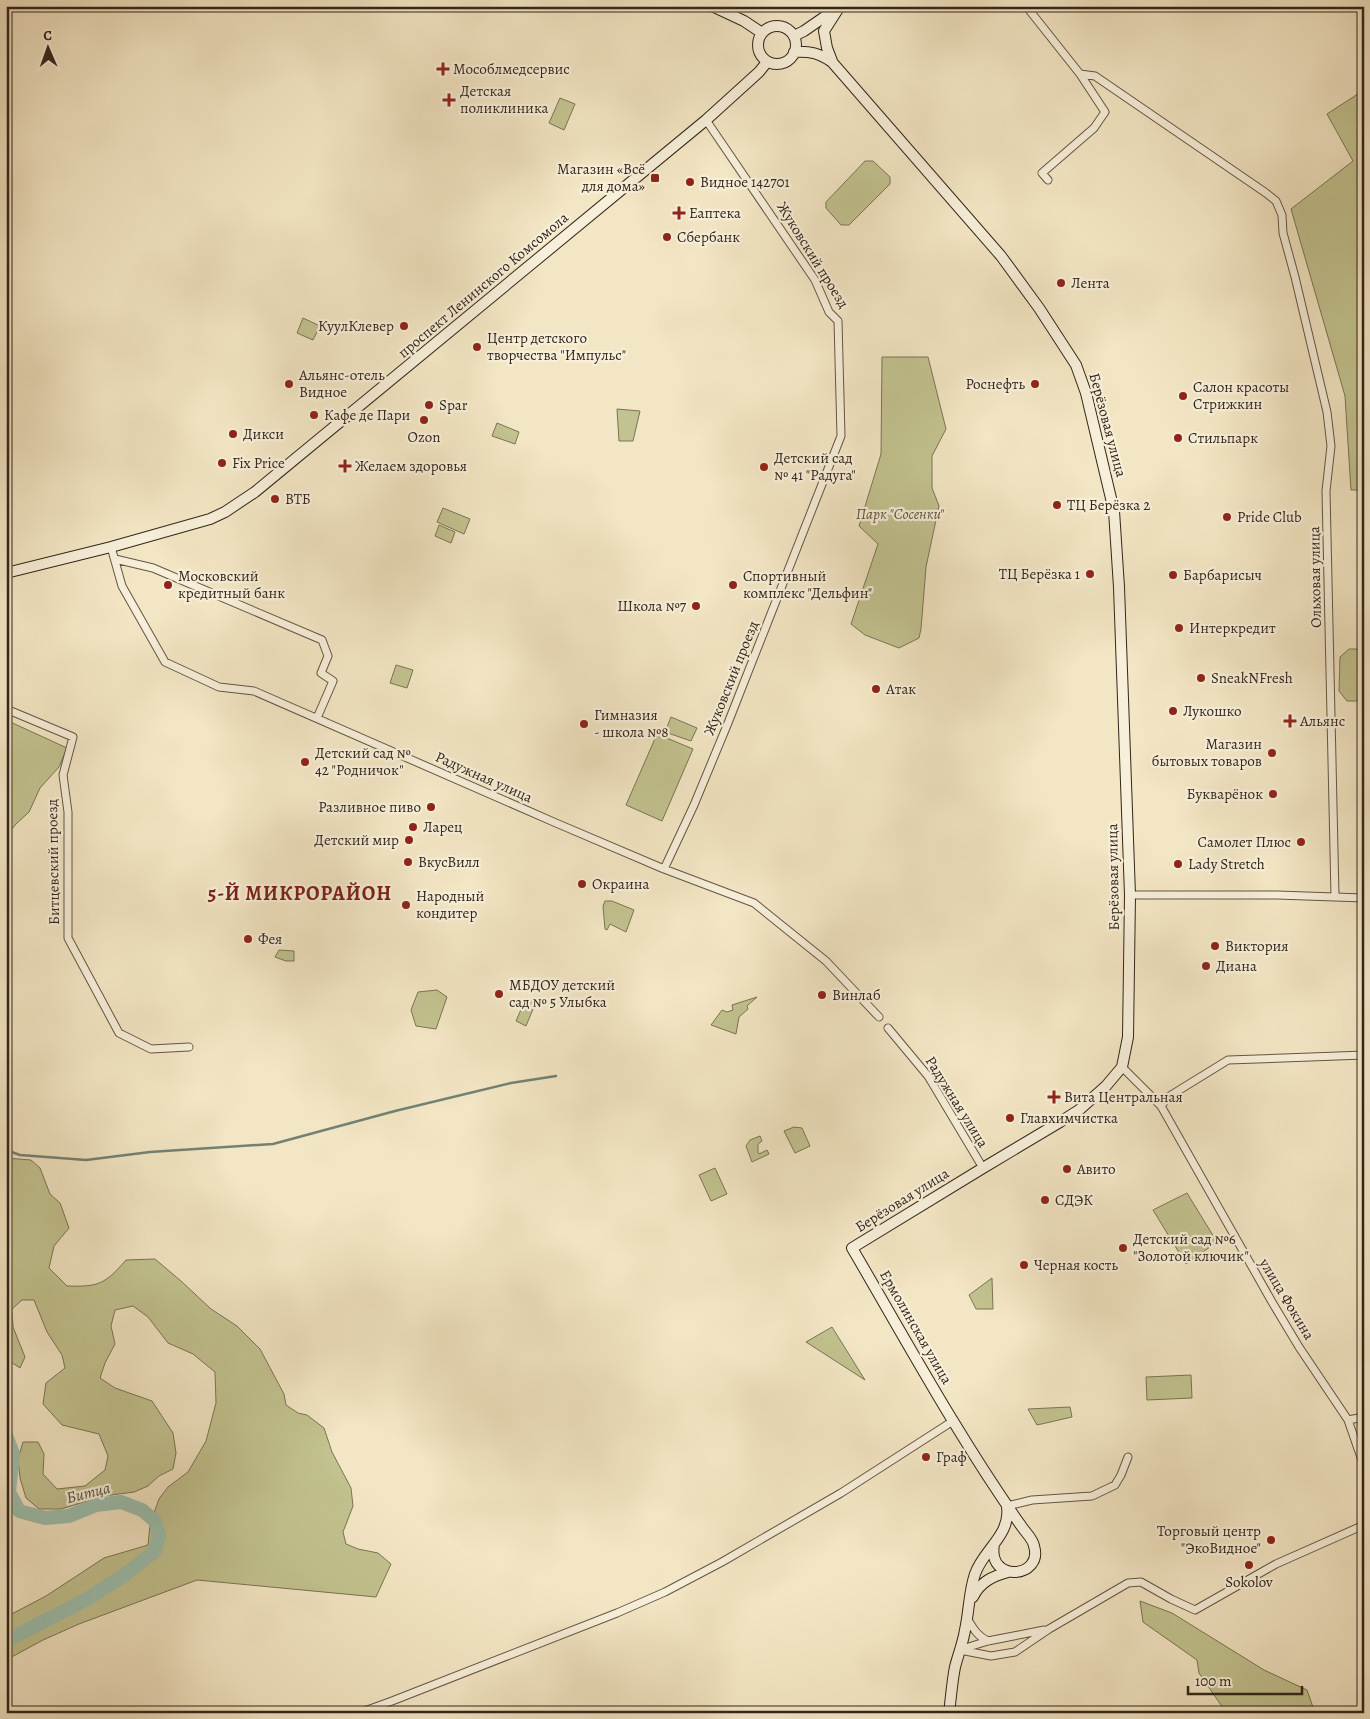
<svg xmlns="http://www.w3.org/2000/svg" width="1370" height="1719" font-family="Alegreya,serif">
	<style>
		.green { fill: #c2c390; stroke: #7a7456 }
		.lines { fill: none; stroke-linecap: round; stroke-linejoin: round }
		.stream { stroke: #728274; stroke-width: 2.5 }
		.river { stroke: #9cc0af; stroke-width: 14 }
		.street-casing { stroke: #635545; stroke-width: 9 }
		.secondary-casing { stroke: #33251b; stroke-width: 12 }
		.street { stroke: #f7efd9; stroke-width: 7 }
		.secondary { stroke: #f7efd9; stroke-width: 10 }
		.poi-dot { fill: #8f2418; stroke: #f7efd9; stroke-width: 2 }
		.labels { text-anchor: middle; stroke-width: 4.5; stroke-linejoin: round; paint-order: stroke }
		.poi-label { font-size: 15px; fill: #33251b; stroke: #f7efd9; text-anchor: start }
		.street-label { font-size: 15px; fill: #33251b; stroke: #f7efd9 }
		.park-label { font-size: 15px; font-style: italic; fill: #5e543e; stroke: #f7efd9 }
		.water-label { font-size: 16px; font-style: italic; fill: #525447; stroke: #f7efd9 }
		.district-label { font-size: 20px; font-weight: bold; letter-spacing: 1px; fill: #7a1f14; stroke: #f7efd9 }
	</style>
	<rect width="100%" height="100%" fill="#f3e6c4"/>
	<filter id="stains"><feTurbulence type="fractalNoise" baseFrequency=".004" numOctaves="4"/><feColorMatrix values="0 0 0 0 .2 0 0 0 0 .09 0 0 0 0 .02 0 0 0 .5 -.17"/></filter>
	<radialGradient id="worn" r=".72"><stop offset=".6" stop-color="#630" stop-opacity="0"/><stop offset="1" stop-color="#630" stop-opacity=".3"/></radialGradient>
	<path class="green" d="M1364,90V490H1351L1345,396L1291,209L1353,161L1327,114Z
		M560,98L575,104L564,130L549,123Z
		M865,161H873L890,177V184L849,225H841L826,208V202Z
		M303,318L320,326L313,340L297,333Z
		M882,357H928L946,429L932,456V488L939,506L926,567L921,629L919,638L899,648L865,635L851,624L878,544L859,526L881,454Z
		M617,409L640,411L633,441H619Z
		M497,423L519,432L515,444L492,436Z
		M443,508L470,519L464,534L437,522Z
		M439,525L455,532L451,543L435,536Z
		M1349,649H1364V701H1347L1339,691L1340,657Z
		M396,665L413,670L407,688L390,683Z
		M671,717L697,728L691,741L665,732Z
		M6,720L67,748L59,767L40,788L29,812L15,825L6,838Z
		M657,734L693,749L662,821L626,805Z
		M605,901H612L634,910L626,932L610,924L607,930L605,929L603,906Z
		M279,950L294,951V961H286L275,957Z
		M437,990L447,997L436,1029L416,1026L411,1010L418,992Z
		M757,997L747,1006L748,1009L739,1017L736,1034L711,1025L722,1010L727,1012L733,1010L732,1005Z
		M526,998L536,1002L526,1026L516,1021Z
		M794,1127L802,1128L810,1146L795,1153L784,1131Z
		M760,1136L762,1141L758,1144V1152L759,1154L767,1150L769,1154L752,1162L746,1146L750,1140Z
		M6,1158L31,1160L40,1168L50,1194L60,1203L69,1228L54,1246L49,1268L67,1286C99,1287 105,1284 126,1260L155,1259L181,1281L211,1309L237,1326L260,1349L284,1394L286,1405L298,1413L307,1415L324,1428L332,1452L351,1488L353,1506L343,1532L346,1544L358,1549L378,1553L391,1564L376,1597L197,1580L79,1624L43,1640L6,1660V1617L46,1596L104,1558L148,1545L150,1524L159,1499L168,1487L188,1472L206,1441L216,1403L215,1372L193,1354L168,1343L148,1317L133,1306L115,1310L111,1326L115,1344L105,1363L100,1378L115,1388L152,1401L173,1433L176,1453L173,1469L159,1476L148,1486L134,1492L104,1496L61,1509H39L26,1498L20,1478L18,1459L23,1442H38L44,1454L43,1474L57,1489L85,1486L105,1470L108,1456L99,1434L62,1425L43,1404L46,1383L65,1368L62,1355L47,1332L34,1300H22L12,1309L13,1327L25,1357L20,1368L6,1359Z
		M715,1168L727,1194L711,1201L699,1175Z
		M1187,1193L1217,1242L1186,1264L1153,1210Z
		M992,1278L993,1309H976L969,1295Z
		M832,1327L865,1380L806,1342Z
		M1191,1375L1192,1398L1147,1400L1146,1377Z
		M1070,1407L1072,1417L1037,1425L1028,1409Z
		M1140,1601L1172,1613L1264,1670L1307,1690L1315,1713H1236L1223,1708L1199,1673L1197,1660L1143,1622Z"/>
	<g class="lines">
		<path class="stream" d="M6,1150L20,1155L86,1160L150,1152L273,1144L395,1111L511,1083L556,1076"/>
		<path class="river" d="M6,1435L13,1454L9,1492L19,1511L45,1518L69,1516L96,1505L121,1502L142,1510L155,1521L159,1536L155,1551L123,1576L87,1599L6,1641"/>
		<defs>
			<path id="street" d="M1026,6L1080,74L1105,112L1094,128L1042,173L1048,180
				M1080,74L1095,76L1266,193L1276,201L1282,215L1283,233L1295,277L1327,412L1331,446L1326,491L1335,896
				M111,547L122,586L165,662L219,687L254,691L556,823L664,869L754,903L826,961L879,1017
				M115,559L153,568L322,640L328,656L321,673L333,681L317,718
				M6,709L73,737L63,775L68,812V938L119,1033L151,1049L189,1047
				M664,869L694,805L728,723L841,436L838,321L829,312L815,280L706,120
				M1130,895H1277L1364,898
				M888,1028L928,1076L983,1168
				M1122,1067L1161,1106L1272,1302L1299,1347L1348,1420L1364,1466
				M1161,1106L1168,1097L1228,1060L1364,1055
				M1348,1420L1364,1417
				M1007,1506L1032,1500L1092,1496L1115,1485L1121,1475L1128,1457
				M967,1618C973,1628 977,1636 988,1641
				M962,1649L988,1641L1044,1630
				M960,1650L991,1656L1015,1652L1049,1629L1128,1583L1141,1582L1171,1599L1195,1610L1276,1564L1364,1525
				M6,1711L9,1713
				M359,1713L392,1701L617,1613L665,1592L722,1562L841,1493L953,1421"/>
			<path id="secondary" d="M712,6L744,21L762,33
				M758 45a19 19 0 1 1 38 0a19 19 0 1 1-38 0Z
				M794,36L804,31L833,11
				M794,52C810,51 819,53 832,62L1001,256L1039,308L1076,365L1086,393L1114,511L1119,587L1130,895L1128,1037L1122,1067L1106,1086L1079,1110L1060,1122L983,1168L852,1248C907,1342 959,1438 1022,1527C1026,1533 1033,1539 1034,1546C1044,1578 987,1584 994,1544
				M832,61L827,48L824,31L840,6
				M6,573L111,547L210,519L225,512L255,492L706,120L759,72L767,62
				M973,1597C980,1582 993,1576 1008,1572
				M949,1713C951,1698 952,1682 955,1667C958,1655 963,1643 965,1630C969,1612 969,1591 975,1574C983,1550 1011,1535 1007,1507"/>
		</defs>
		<use href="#street" class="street-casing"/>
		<use href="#secondary" class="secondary-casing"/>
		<use href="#street" class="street"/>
		<use href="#secondary" class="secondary"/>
	</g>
	<g class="poi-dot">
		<path d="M440.5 61.5h5v5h5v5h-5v5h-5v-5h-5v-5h5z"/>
		<path d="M446.5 92.5h5v5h5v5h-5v5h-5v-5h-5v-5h5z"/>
		<rect x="650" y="173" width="10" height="10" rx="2.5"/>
		<circle cx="690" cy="182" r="5"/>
		<path d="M676.5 205.5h5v5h5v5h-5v5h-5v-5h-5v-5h5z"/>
		<circle cx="667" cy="237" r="5"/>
		<circle cx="1061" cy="283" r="5"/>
		<circle cx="404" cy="326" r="5"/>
		<circle cx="477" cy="347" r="5"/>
		<circle cx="289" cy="384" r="5"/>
		<circle cx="1035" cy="384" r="5"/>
		<circle cx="1183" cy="396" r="5"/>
		<circle cx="429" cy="405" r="5"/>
		<circle cx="314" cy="415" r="5"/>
		<circle cx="424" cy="420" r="5"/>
		<circle cx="233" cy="434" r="5"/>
		<circle cx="1178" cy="438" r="5"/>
		<circle cx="222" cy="463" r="5"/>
		<path d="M342.5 458.5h5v5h5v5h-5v5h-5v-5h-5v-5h5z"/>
		<circle cx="764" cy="467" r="5"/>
		<circle cx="275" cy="499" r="5"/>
		<circle cx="1057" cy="505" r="5"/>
		<circle cx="1227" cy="517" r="5"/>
		<circle cx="1090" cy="574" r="5"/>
		<circle cx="1173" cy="575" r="5"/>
		<circle cx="168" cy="585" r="5"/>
		<circle cx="733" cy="585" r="5"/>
		<circle cx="696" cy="606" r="5"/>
		<circle cx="1179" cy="628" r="5"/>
		<circle cx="1201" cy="678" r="5"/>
		<circle cx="876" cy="689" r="5"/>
		<circle cx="1173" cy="711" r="5"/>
		<path d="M1287.5 713.5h5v5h5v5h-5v5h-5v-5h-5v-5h5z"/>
		<circle cx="584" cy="724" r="5"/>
		<circle cx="1272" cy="753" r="5"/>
		<circle cx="305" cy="762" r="5"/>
		<circle cx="1273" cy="794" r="5"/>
		<circle cx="431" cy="807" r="5"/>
		<circle cx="413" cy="827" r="5"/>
		<circle cx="409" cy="840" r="5"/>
		<circle cx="1301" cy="842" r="5"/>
		<circle cx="408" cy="862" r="5"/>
		<circle cx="1178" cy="864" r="5"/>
		<circle cx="582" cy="884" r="5"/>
		<circle cx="406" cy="905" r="5"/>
		<circle cx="248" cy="939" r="5"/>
		<circle cx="1215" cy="946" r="5"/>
		<circle cx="1206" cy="966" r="5"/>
		<circle cx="499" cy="994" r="5"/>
		<circle cx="822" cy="995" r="5"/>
		<path d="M1051.5 1089.5h5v5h5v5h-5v5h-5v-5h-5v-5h5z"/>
		<circle cx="1010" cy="1118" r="5"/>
		<circle cx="1067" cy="1169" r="5"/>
		<circle cx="1045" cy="1200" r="5"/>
		<circle cx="1123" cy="1248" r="5"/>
		<circle cx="1024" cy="1265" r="5"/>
		<circle cx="926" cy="1457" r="5"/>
		<circle cx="1271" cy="1540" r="5"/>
		<circle cx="1249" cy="1565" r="5"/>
	</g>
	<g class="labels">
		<g class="poi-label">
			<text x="453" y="74">Мособлмедсервис</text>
			<text x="460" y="96">Детская<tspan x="460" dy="17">поликлиника</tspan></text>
			<text x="645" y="174" text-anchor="end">Магазин «Всё<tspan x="645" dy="17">для дома»</tspan></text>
			<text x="700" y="187">Видное 142701</text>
			<text x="689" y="218">Еаптека</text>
			<text x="677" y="242">Сбербанк</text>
			<text x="1071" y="288">Лента</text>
			<text x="394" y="331" text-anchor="end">КуулКлевер</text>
			<text x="487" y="343">Центр детского<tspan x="487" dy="17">творчества "Импульс"</tspan></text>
			<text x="299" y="380">Альянс-отель<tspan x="299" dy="17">Видное</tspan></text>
			<text x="1025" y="389" text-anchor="end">Роснефть</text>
			<text x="1193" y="392">Салон красоты<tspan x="1193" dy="17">Стрижкин</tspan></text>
			<text x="439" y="410">Spar</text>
			<text x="324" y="420">Кафе де Пари</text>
			<text x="243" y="439">Дикси</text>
			<text x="424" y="442" text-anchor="middle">Ozon</text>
			<text x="1188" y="443">Стильпарк</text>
			<text x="774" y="463">Детский сад<tspan x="774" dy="17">№ 41 "Радуга"</tspan></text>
			<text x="232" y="468">Fix Price</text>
			<text x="355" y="471">Желаем здоровья</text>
			<text x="285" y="504">ВТБ</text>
			<text x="1067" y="510">ТЦ Берёзка 2</text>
			<text x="1237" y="522">Pride Club</text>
			<text x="1080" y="579" text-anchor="end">ТЦ Берёзка 1</text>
			<text x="1183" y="580">Барбарисыч</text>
			<text x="178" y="581">Московский<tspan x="178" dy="17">кредитный банк</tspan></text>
			<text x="743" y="581">Спортивный<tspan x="743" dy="17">комплекс "Дельфин"</tspan></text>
			<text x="686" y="611" text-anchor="end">Школа №7</text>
			<text x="1189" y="633">Интеркредит</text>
			<text x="1211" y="683">SneakNFresh</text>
			<text x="886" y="694">Атак</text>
			<text x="1183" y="716">Лукошко</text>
			<text x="594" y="720">Гимназия<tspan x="594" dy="17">- школа №8</tspan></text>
			<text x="1300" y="726">Альянс</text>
			<text x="1262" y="749" text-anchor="end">Магазин<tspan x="1262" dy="17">бытовых товаров</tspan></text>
			<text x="315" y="758">Детский сад №<tspan x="315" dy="17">42 "Родничок"</tspan></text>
			<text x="1263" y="799" text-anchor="end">Букварёнок</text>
			<text x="421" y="812" text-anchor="end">Разливное пиво</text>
			<text x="423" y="832">Ларец</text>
			<text x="399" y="845" text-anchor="end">Детский мир</text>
			<text x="1291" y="847" text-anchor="end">Самолет Плюс</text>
			<text x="418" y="867">ВкусВилл</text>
			<text x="1188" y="869">Lady Stretch</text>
			<text x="592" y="889">Окраина</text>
			<text x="416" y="901">Народный<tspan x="416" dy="17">кондитер</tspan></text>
			<text x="258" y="944">Фея</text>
			<text x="1225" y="951">Виктория</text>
			<text x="1216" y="971">Диана</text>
			<text x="509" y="990">МБДОУ детский<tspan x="509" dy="17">сад № 5 Улыбка</tspan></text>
			<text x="832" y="1000">Винлаб</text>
			<text x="1064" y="1102">Вита Центральная</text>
			<text x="1020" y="1123">Главхимчистка</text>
			<text x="1077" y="1174">Авито</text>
			<text x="1055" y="1205">СДЭК</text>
			<text x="1133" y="1244">Детский сад №6<tspan x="1133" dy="17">"Золотой ключик"</tspan></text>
			<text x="1034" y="1270">Черная кость</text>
			<text x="936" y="1462">Граф</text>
			<text x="1261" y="1536" text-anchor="end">Торговый центр<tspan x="1261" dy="17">"ЭкоВидное"</tspan></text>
			<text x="1249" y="1587" text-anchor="middle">Sokolov</text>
		</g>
		<g class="street-label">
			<text transform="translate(813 255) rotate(58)" y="5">Жуковский проезд</text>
			<text transform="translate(483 285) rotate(-40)" y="5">проспект Ленинского Комсомола</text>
			<text transform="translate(1108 425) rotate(75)" y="5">Берёзовая улица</text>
			<text transform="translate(1315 577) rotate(-91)" y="5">Ольховая улица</text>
			<text transform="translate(731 678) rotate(-68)" y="5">Жуковский проезд</text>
			<text transform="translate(484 777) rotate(24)" y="5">Радужная улица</text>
			<text transform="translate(53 862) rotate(-91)" y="5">Битцевский проезд</text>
			<text transform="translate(1113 877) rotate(-91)" y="5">Берёзовая улица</text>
			<text transform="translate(957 1102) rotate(58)" y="5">Радужная улица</text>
			<text transform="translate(902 1200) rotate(-32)" y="5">Берёзовая улица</text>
			<text transform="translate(1287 1299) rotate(59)" y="5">улица Фокина</text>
			<text transform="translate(916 1327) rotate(60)" y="5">Ермолинская улица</text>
		</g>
		<g class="park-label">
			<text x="900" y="519">Парк "Сосенки"</text>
		</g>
		<g class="water-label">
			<text transform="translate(88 1492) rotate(-14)" y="6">Битца</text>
		</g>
		<g class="district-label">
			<text x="300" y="900">5-Й МИКРОРАЙОН</text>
		</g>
	</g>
	<rect width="1370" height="1719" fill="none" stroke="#f3e6c4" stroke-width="25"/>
	<rect x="8" y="8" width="1355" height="1704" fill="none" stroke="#33251b" stroke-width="2.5"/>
	<rect x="12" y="12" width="1345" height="1694" fill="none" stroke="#33251b"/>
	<g transform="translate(48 48) rotate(358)" stroke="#f7efd9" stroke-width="4" paint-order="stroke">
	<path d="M0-4L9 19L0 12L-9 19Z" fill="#33251b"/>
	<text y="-8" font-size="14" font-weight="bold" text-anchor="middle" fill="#33251b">С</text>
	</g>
	<path d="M1188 1686v8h114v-8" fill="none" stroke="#33251b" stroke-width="2.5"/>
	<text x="1195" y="1686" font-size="15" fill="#33251b" stroke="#f7efd9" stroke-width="4" paint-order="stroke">100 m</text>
	<rect width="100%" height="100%" filter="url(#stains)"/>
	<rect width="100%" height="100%" fill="url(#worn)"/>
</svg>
